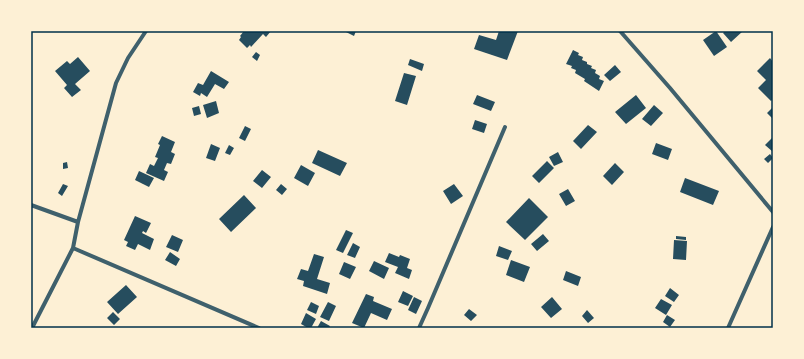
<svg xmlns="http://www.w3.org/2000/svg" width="804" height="359" font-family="'Space Grotesk',sans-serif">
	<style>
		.building { fill: #264d5e }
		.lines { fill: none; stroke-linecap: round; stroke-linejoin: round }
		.minor { stroke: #3f606c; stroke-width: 4 }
		.neatline { fill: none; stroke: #003049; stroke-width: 1.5 }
	</style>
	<rect width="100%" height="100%" fill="#fdf0d5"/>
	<path class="building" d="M244,31H271L266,37L263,34L251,47L250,45L247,48L239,40L241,37L240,36Z
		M344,31H356L354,36Z
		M499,31H518L507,60L474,49L479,35L496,40Z
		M716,31L727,47L714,56L703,40Z
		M725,31H743L731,42L723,33Z
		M573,50L579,53L578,55L583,57L582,60L587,62V64L592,66L591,68L596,70L595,73L600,76L599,79L604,81L599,91L584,81L585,79L575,73L576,70L571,68L572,66L566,64Z
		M256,52L260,55L257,61L252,57Z
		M78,57L90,71L75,84L81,90L72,97L64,88L67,85L55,71L67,61L70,64Z
		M770,58L773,62V99L771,101L758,88L766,80L757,71Z
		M410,59L424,64L422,71L408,65Z
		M615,65L621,72L610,81L604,75Z
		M211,71L229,82L224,89L215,84L207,97L201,93L200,96L193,92L198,83L203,85Z
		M404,73L416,76L407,105L395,101Z
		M477,95L495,102L491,111L473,104Z
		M636,95L646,108L626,124L615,112Z
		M216,101L219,113L207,118L203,105Z
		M654,105L663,113L651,126L642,119Z
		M199,106L201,114L194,116L192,108Z
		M773,107V116L772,118L767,113Z
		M475,120L487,124L484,133L472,129Z
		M588,125L597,132L581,149L573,141Z
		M245,126L251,129L245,141L239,138Z
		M162,136L175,142L171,152L175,154L171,164L167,163L164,170L168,172L164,181L146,173L150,164L154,166L158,158L155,157L160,145L158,144Z
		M773,137V152L765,145Z
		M656,143L672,149L668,160L652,154Z
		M211,144L220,148L215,161L206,158Z
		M229,145L234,148L230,155L225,153Z
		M318,150L347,163L340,176L312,163Z
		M558,152L563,162L554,166L549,157Z
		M770,154L773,158L768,163L764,159Z
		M547,161L554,168L539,183L532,176Z
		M67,162L68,168L63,169V163Z
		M615,163L624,172L612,185L603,176Z
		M301,165L315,173L308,186L294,178Z
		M262,170L271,177L262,188L253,181Z
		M139,171L154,178L149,187L135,180Z
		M685,178L719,191L713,205L680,192Z
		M63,184L68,186L62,196L58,193Z
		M281,184L287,189L282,195L276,190Z
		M454,184L463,196L451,204L443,191Z
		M568,189L575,201L566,206L559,194Z
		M244,195L256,208L231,232L219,219Z
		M529,198L548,217L525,240L506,222Z
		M135,216L151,223L146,233L143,231L142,233L154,239L150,250L138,244L135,250L126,246L128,242L124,240Z
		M346,230L353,233L343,253L336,250Z
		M543,234L549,241L537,251L531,244Z
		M172,235L183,240L178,252L166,247Z
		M676,236L686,237V240L676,239Z
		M674,240L687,241L686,260L673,259Z
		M353,243L360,247L355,258L347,255Z
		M499,246L512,251L508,260L496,256Z
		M170,252L180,259L176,266L165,260Z
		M389,253L399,257L400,255L410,259L407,268L412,270L409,279L395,273L398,267L385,262Z
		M314,254L324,257L317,279L330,283L327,294L303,286L304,281L297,279L301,269L308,271Z
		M511,260L530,267L524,282L506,275Z
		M374,261L389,268L384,279L369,271Z
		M344,262L356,267L350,279L339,274Z
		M566,271L581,277L578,286L563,280Z
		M126,285L137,297L118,314L107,302Z
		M670,288L679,295L674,302L665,296Z
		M403,291L413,296L408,306L398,302Z
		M366,294L374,297L373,301L392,309L387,320L371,313L364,328L352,323Z
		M414,297L422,301L416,314L408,310Z
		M552,297L562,309L551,318L541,307Z
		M661,299L672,305L666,315L655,308Z
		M311,302L319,306L316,314L307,310Z
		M328,302L336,306L329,321L320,317Z
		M469,309L477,315L471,321L464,315Z
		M587,310L594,318L588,323L582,316Z
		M113,312L120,319L114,325L107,318Z
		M306,313L316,319L311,328H308L301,324Z
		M667,315L675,320L670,327L663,322Z
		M321,321L330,326L329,328H317Z"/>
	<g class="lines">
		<path class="minor" d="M620,31L670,88L773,212
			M31,205L78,222
			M73,248L259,328
			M32,328L73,248L78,222L116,83L128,58L146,31
			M419,328L428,308L505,127
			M728,328L773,227"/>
	</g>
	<rect width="804" height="359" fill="none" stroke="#fdf0d5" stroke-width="64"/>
	<rect x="32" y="32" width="740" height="295" class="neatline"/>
</svg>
